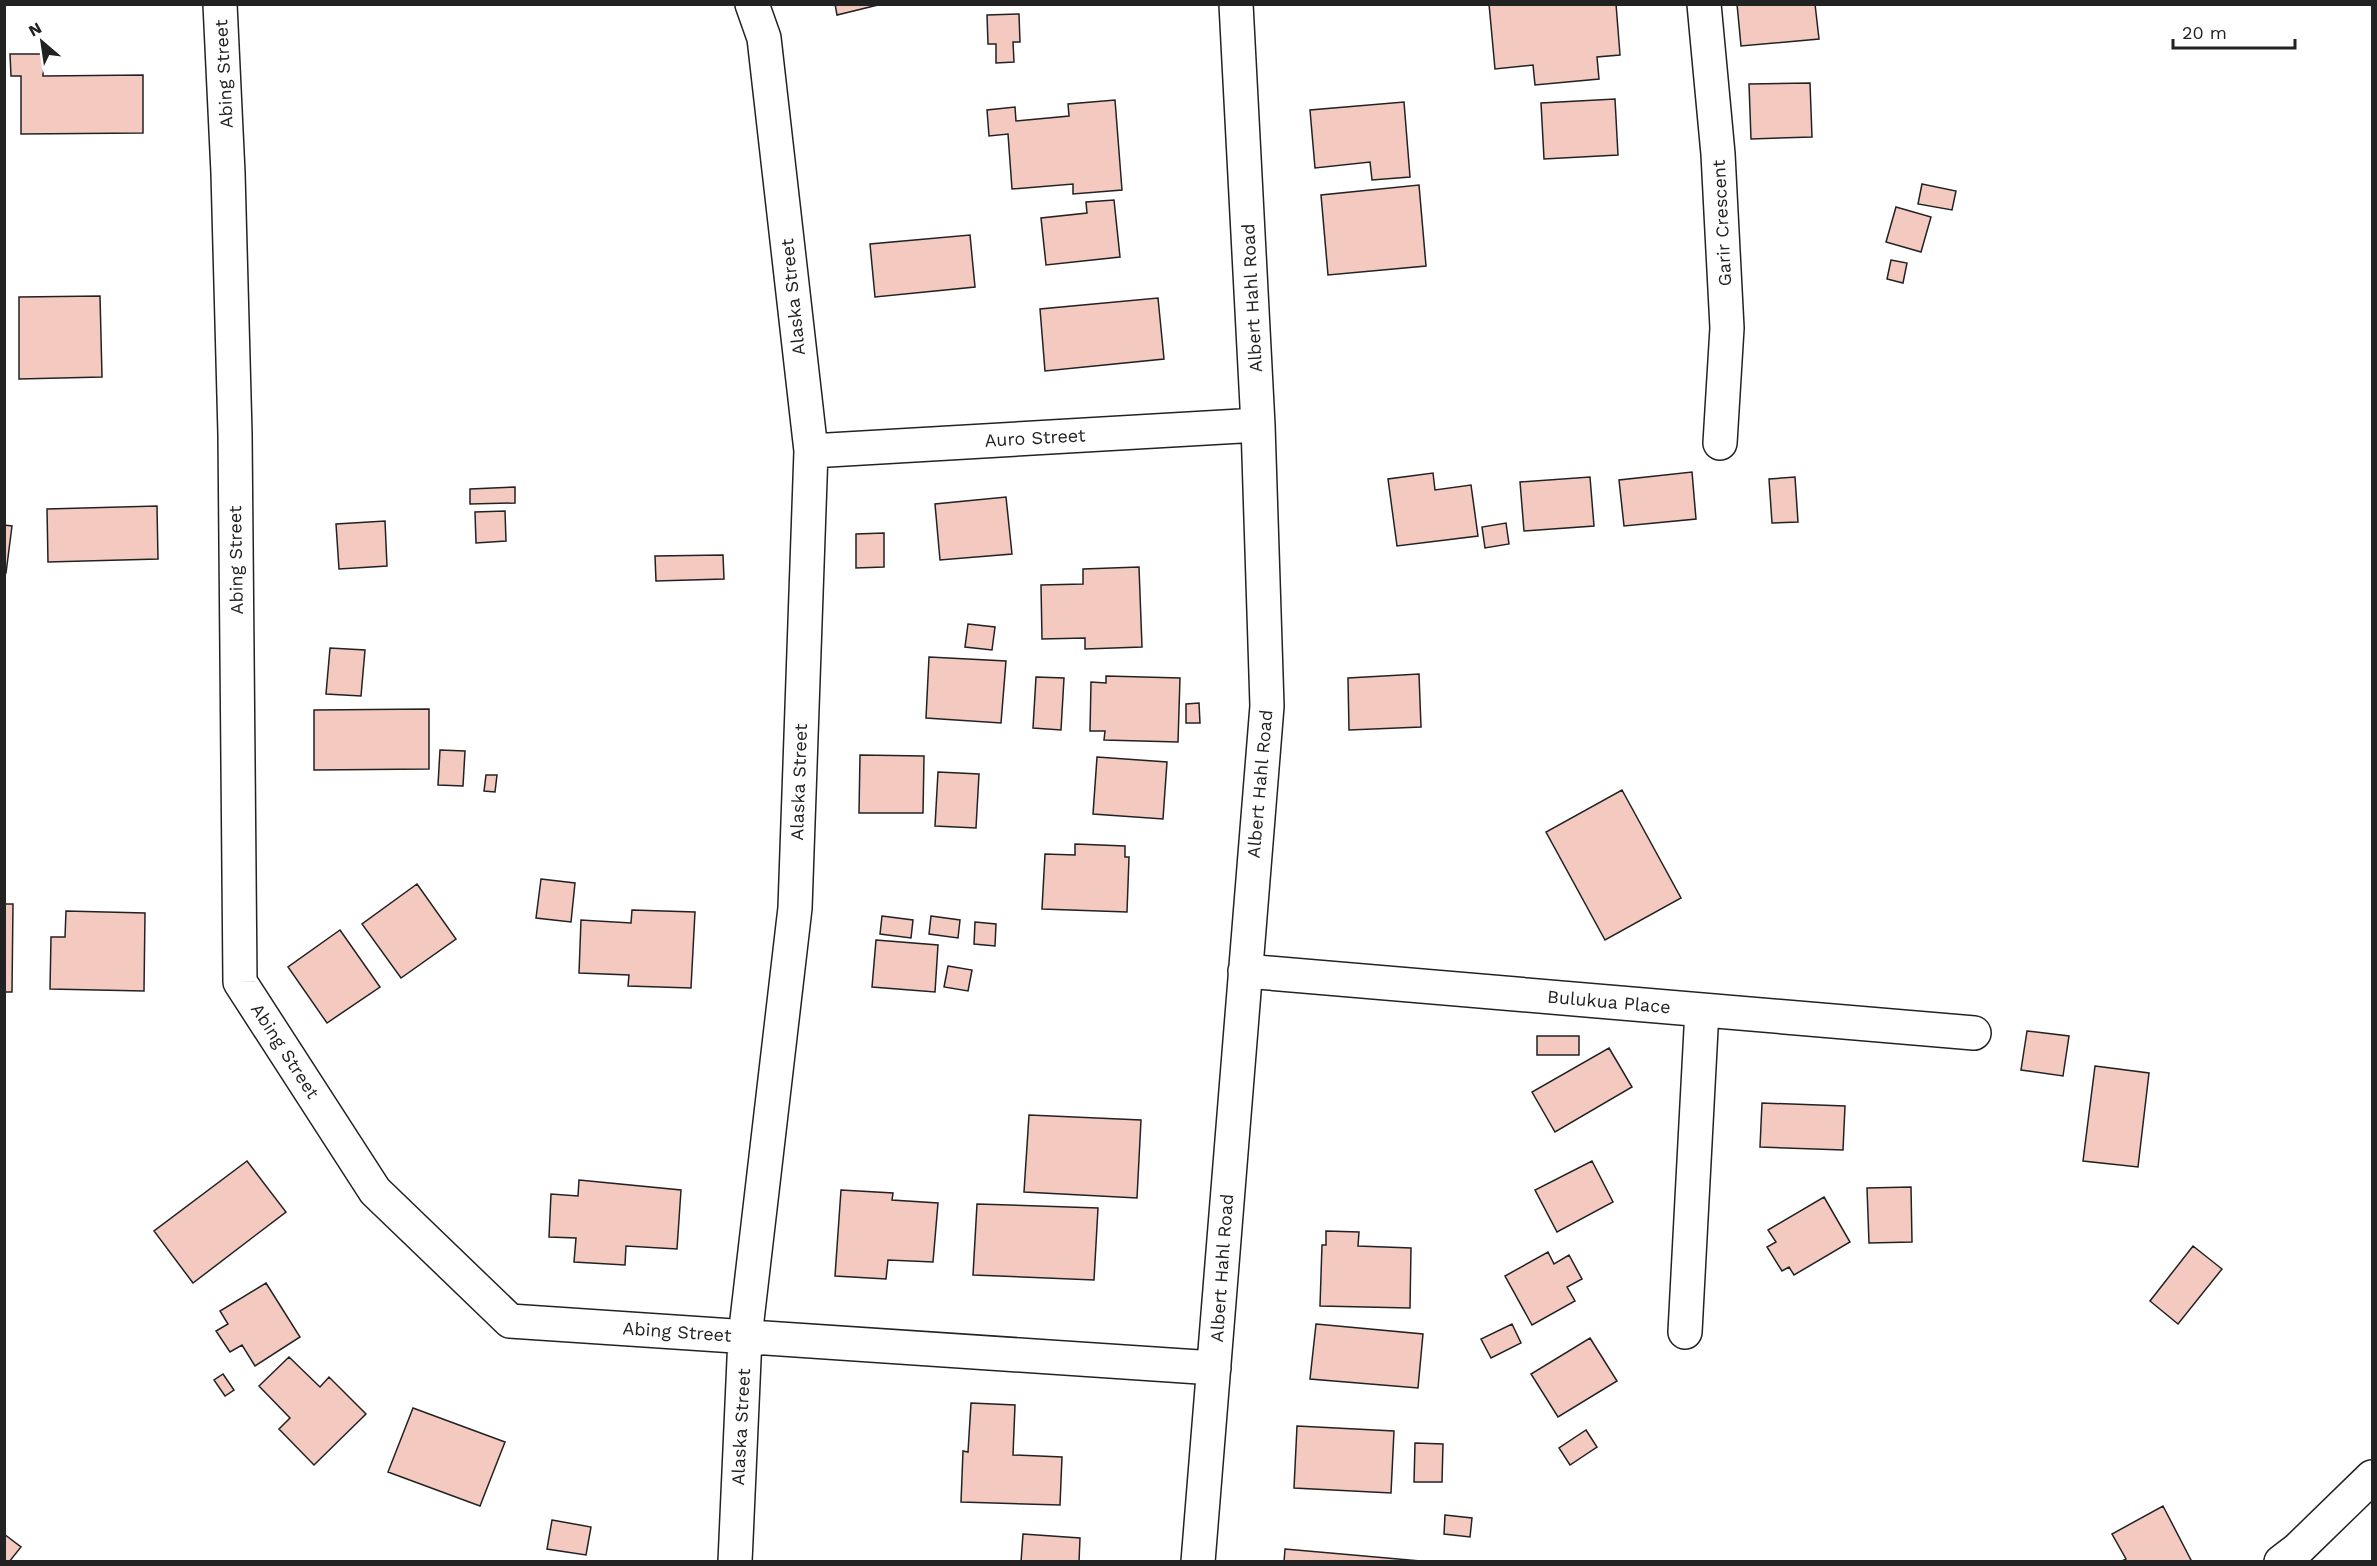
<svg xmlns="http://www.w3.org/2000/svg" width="2377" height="1566" font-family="'Work Sans',sans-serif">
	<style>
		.building { fill: #f3c9c0; stroke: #222; stroke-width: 1.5 }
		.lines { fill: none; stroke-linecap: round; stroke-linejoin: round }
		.minor-casing { stroke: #222; stroke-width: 36 }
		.minor { stroke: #fff; stroke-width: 33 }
		.labels { text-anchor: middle; stroke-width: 4.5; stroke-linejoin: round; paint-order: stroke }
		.street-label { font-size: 18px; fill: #222; stroke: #fff }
	</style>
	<rect width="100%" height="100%" fill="#fff"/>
	<path class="building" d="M835,4H882L837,15Z
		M1489,4H1616L1620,55L1597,57L1599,79L1535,85L1533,65L1495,69Z
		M1737,4H1815L1819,39L1741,46Z
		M1019,14L1020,42H1013L1014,62L996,63V44H988L987,15Z
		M10,54H43V76L143,75V133L21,134V76H11Z
		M1810,83L1812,137L1751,139L1749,84Z
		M1615,99L1618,155L1544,159L1541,103Z
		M1115,100L1122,190L1073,194V184L1012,189L1008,134L989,136L987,110L1015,107L1016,121L1069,116L1068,104Z
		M1404,102L1410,177L1372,180L1370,162L1315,168L1310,110Z
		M1922,184L1956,191L1952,210L1918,204Z
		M1419,185L1426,266L1328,275L1321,195Z
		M1114,200L1120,257L1046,265L1041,218L1087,213L1086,202Z
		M1896,207L1931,217L1921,252L1886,242Z
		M970,235L975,287L875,297L870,244Z
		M1891,260L1907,263L1903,283L1887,279Z
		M100,296L102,377L19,379V297Z
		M1158,298L1164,359L1045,371L1040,309Z
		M1692,472L1696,519L1624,526L1619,480Z
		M1433,473L1435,490L1471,485L1478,536L1397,546L1388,479Z
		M1590,477L1594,526L1524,531L1520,482Z
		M1795,477L1798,522L1772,523L1769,479Z
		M515,487V503L470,504V489Z
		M1006,497L1012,554L940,560L935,504Z
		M157,506L158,559L48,562L47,509Z
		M505,511L506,541L476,543L475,512Z
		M385,521L387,566L339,569L336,524Z
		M1506,523L1509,544L1485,548L1482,527Z
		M4,525L12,526L6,573H4Z
		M884,533V567L856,568V534Z
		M723,555L724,579L656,581L655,556Z
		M1139,567L1142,647L1085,649V638L1042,639L1041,585L1083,584V569Z
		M968,624L995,627L992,650L965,647Z
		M330,648L365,650L361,696L326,694Z
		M929,657L1006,661L1001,723L926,718Z
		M1419,674L1421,727L1349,730L1348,678Z
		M1106,676L1180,678L1178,742L1104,740L1105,731H1090L1091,682L1106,683Z
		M1036,677L1064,678L1061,730L1033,728Z
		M1199,703L1200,723H1186V704Z
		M429,709V769L314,770V710Z
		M440,750L465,751L463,786L438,785Z
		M860,755L924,756L923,813H859Z
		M1097,757L1167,762L1163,819L1093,814Z
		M938,772L979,774L976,828L935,826Z
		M486,775H497L495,792L484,791Z
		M1622,790L1681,898L1605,940L1546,832Z
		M1075,844L1125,846V857H1129L1127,912L1042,909L1045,854L1075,855Z
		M541,879L575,883L571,922L536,918Z
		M417,884L456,939L401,978L362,924Z
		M4,904H13L12,992H4Z
		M632,910L695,912L691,988L628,986L629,975L579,973L581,920L631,923Z
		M66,911L145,913L144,991L50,989L51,937H65Z
		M882,916L913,920L911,938L880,934Z
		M931,916L960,920L958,938L929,934Z
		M975,922L996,924L995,946L974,944Z
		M340,930L380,987L327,1023L288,967Z
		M876,940L938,945L935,992L872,987Z
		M948,966L972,970L968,991L944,987Z
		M2027,1031L2069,1036L2063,1076L2021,1070Z
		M1537,1036H1579V1055H1537Z
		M1609,1048L1632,1087L1555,1132L1532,1092Z
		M2095,1066L2149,1073L2138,1167L2083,1161Z
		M1762,1103L1845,1106L1843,1150L1760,1147Z
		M1029,1115L1141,1120L1137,1198L1024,1192Z
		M247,1161L286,1212L193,1283L154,1231Z
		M1592,1161L1613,1202L1557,1232L1535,1190Z
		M579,1180L681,1190L677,1249L626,1246L625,1265L574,1262L576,1238L549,1237L551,1194L578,1196Z
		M1911,1187L1912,1242L1869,1243L1867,1188Z
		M841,1190L893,1193L892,1200L938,1203L933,1262L888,1260L886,1279L835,1276Z
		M1824,1197L1850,1242L1794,1275L1789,1267L1782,1271L1767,1247L1776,1242L1768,1230Z
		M977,1204L1098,1208L1094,1280L973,1275Z
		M1326,1231L1359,1232L1358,1246L1411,1248L1410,1308L1320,1306L1322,1245H1326Z
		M2193,1246L2222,1269L2178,1324L2150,1301Z
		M1548,1252L1554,1264L1569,1255L1582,1279L1567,1287L1575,1301L1532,1325L1505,1276Z
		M266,1283L300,1337L255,1366L242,1345L230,1352L216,1331L228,1324L220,1311Z
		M1316,1324L1423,1334L1418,1388L1310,1379Z
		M1512,1324L1521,1343L1491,1358L1481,1339Z
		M1590,1338L1617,1381L1558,1417L1531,1374Z
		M289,1357L320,1387L329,1377L366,1414L314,1465L279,1429L290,1418L259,1386Z
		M223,1374L234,1390L225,1396L214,1380Z
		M971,1403L1015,1405L1013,1455L1062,1457L1060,1505L961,1502L963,1451L968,1452Z
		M413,1408L505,1442L480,1506L388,1472Z
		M1297,1426L1394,1431L1391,1493L1294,1488Z
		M1586,1430L1597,1447L1570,1465L1559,1448Z
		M1415,1443L1443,1444L1442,1482H1414Z
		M2163,1506L2192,1562H2120L2126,1559L2112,1534Z
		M1445,1515L1472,1518L1470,1537L1444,1534Z
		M552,1520L591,1527L586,1555L547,1549Z
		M4,1534L21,1547L9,1562H4Z
		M1023,1534L1080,1538L1079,1562H1021Z
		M1285,1549L1432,1562H1284Z"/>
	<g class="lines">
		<defs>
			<path id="minor" d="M220,4L228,173L235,434L240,982L375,1191L510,1321L1214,1368
				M1704,4L1718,154L1727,328L1720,443
				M811,451L1258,425
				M1245,971L1974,1033
				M1685,1332L1702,1010
				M735,1562L745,1337L795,908L811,451L764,38L752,4
				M1198,1562L1267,706L1258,425L1236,4
				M2281,1562L2298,1549L2372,1477"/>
		</defs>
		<use href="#minor" class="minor-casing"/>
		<use href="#minor" class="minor"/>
	</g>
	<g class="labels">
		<g class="street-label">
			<text transform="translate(224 74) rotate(-93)" y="6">Abing Street</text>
			<text transform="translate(1722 223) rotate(-93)" y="6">Garir Crescent</text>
			<text transform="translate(793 297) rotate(-96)" y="6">Alaska Street</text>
			<text transform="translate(1252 298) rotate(-93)" y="6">Albert Hahl Road</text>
			<text transform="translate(1035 438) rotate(-3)" y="6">Auro Street</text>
			<text transform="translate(236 560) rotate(-91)" y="6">Abing Street</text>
			<text transform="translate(799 782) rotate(-88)" y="6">Alaska Street</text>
			<text transform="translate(1260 784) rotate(-85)" y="6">Albert Hahl Road</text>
			<text transform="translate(1609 1002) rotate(5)" y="6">Bulukua Place</text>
			<text transform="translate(285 1051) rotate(57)" y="6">Abing Street</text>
			<text transform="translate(1222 1268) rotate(-86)" y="6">Albert Hahl Road</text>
			<text transform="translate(677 1332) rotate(4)" y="6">Abing Street</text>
			<text transform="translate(741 1427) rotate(-87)" y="6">Alaska Street</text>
		</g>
	</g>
	<rect width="2377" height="1566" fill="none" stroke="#222222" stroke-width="12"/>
	<g transform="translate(42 42) rotate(331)" stroke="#ffffff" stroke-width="4.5" paint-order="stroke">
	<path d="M0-4.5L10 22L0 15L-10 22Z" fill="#222222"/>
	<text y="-9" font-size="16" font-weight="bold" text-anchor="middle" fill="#222222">N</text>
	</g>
	<path d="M2173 39v9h122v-9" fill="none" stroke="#222222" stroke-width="3"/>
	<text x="2182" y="39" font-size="18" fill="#222222" stroke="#ffffff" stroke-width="4.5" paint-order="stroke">20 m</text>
</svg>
